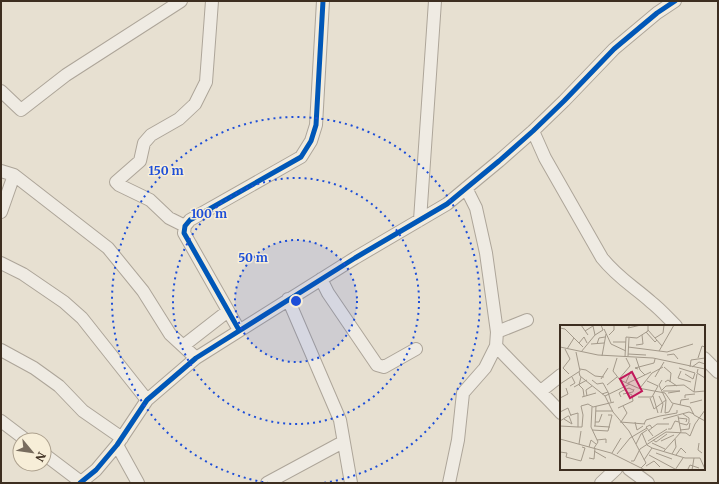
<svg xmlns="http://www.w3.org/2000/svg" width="719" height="484" font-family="Merriweather,serif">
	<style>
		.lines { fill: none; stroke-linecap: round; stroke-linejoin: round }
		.minor-casing { stroke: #ada599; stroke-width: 14 }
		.minor { stroke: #efebe3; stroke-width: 12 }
		.cycleway-casing { stroke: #f7eed8; stroke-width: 8 }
		.cycleway { stroke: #0057b8; stroke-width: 5 }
		.ring { fill: none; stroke: #1d4ed8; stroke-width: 2; stroke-dasharray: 2 4 }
		.inset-road { fill: none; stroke: #a3998a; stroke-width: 1 }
		.view { fill: #c2185b; fill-opacity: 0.15; stroke: #c2185b; stroke-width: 2 }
		.inset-edge { fill: none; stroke: #3d2e20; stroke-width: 2 }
		.centre { fill: #1d4ed8; stroke: #f7eed8; stroke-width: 2 }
		.ring-label { font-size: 12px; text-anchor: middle; font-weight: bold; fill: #1d4ed8; stroke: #f7eed8; stroke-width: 3; stroke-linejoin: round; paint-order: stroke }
	</style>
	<rect width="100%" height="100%" fill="#e7e0d1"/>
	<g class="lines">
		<defs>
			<path id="minor" d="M1,91L21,110L66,75L181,1
				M533,131L545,158L602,258C618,278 633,286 651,302C660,309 668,318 676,326
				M1,171L14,175L108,248L143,291L170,334L196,358
				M1,212L14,175
				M420,220L435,1
				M185,226L169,218L150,200L119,185L116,182L140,161L144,143L151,135L179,119L195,104L206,82L212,1
				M1,263L23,274L64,302L82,318L147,400
				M321,279L328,293L377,365L384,367L416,349
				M288,299L340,420L351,483
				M239,330L184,233L185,226L190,220L301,157L311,141L316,125L323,1
				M497,332L527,320
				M183,346L228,311
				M496,346C517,369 540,390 561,413
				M1,350L34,368L59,386L83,411L122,438
				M704,358L718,372
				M541,391L561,375
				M1,421L26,440
				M117,445L138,483
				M44,454L81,482
				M629,469L648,483
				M80,483L96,470L117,445L147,400L196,358L355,258L447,204L499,161L533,131L564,101L614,49L657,13L675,1
				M267,483L343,442
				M449,483L458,440L463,393L485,368L496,346L497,332L486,253L476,208L466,188
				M601,483L616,469"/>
		</defs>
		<use href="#minor" class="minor-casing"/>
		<use href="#minor" class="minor"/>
		<defs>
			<path id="cycleway" d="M239,330L184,233L185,226L190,220L301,157L311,141L316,125L323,1
				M80,483L96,470L117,445L147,400L196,358L355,258L447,204L499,161L533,131L564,101L614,49L657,13L675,1"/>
		</defs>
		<use href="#cycleway" class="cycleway-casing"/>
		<use href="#cycleway" class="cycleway"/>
	</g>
	<circle cx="296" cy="301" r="61" fill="#1d4ed8" fill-opacity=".12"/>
	<g class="ring">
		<circle cx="296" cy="301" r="61"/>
		<circle cx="296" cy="301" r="123"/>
		<path d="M269 483A184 184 0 1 1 323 483"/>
	</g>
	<g transform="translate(560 325)">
		<rect width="145" height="145" fill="#e7e0d1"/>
		<path class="inset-road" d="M21,0L28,10M70,0L68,3L81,0M0,3L5,4L23,22M44,4L51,19L66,26M88,5L102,21L99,26M25,6L33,1L35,10M86,7L95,17L97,15M49,10L54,5V0M95,13L103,8L104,0M53,17H66M19,18L24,12L27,18M31,19L44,18M37,19L39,13L45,12M76,20L83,19L82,10M102,21L114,0M0,22L38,30L93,33L145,44M68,22L107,27L133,19M5,24L10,34L3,43L9,49M7,24L14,13M21,27L35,10L43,5L41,0M68,29L86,30M107,30L114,29L118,34M42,31L46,9M68,31L69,13M65,32L66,12L77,13L88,6V0M57,33L53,46L60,55L78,63L105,68L112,78L130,82L134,90L145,96M76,33L80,45L85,50M138,33L142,21L145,22M104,42L111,48L110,57M130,42L131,35L145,33M132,42L139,37L145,39M119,43L135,48L133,54L125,49M20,44L26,45L35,51L44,52M78,44L75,43L94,38L95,34M138,44L137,48L145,53M121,46L118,53L131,57M19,47L20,51L45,71L53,87L69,106L86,138L81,143M137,49L134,67L145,66M21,52L19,60L23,64L24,71M95,52L104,37M41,54L48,43M59,54L70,41L66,33M32,55L37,59L43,58L48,67M102,55L99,60L106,75M87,56L98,61M66,57L71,46M105,57L108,55L117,61M68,58L91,47M0,59L20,46L16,27M47,60L57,52M10,61L15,58L12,52M14,62L27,55M80,63L92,48L103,42M102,65L106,61L124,60L134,67M103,66H120L108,68M42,69L48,67L51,77M63,69L73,67L74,64M27,71L26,65L32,61M45,71L70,59M93,71L98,88M99,71L103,79L101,88M22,72L36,68M61,72L59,68L62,66L69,63L73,65M78,72H92L98,61M0,73L8,69L6,63M90,73L94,84L106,75M125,73V70L135,69M130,78L142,75M120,80L121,75L129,74M32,82L31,102L38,117L34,123M58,83L73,76L72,70L66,67M36,86H53M0,87L8,83L11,91M105,88L106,75M105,88L109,87L113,79M23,90L21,81L28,79L33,82L54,77M118,93L127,94L126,97M103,94L129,87L134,89M0,96L8,91H9L12,99L4,94M35,97H39L42,89M60,97L85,99M61,97L67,88L63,81M75,97L77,105L83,101M119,98L127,100L129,97V93L123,89M84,99L86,95L100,91L117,88V85M0,101L18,102V88L11,90M34,101L50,102M35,101L36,81M18,102H22L23,90M92,103L90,100L86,102L93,111M108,104H111L115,96L119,97M32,105L48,106L52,90H48M120,105L129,104L130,98M88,106L97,99H109M82,108L87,120L92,123M0,114L51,128L85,145M37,115L46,114V118M93,115L96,117L107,109M88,116L107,104M101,116L114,110M92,118L105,124M139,118L138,125L142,128M19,119L21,106M76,119L81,109L87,105M29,122L31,115L36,119M34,126L46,133M104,126L121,107L118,91M0,127L7,128L6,132L21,136L25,123L22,122M52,128L61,113M96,128L112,134M57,129L70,113L87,103M112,129L116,122L115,114M89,130L115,144M116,130L121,123L126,128M29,133L34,134L35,123M84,135L92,123L125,133H140L145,144M71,136H74L80,124L106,107L126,108L130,111L135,99L145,85M86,141L94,136L100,142M128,144L130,140L139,143M115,145L123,133M132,145L134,133"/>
		<path class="view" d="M72,47L82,66L70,73L60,54Z"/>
		<rect width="145" height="145" class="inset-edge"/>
	</g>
	<circle cx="296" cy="301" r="6" class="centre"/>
	<g class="ring-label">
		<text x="166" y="175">150 m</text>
		<text x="209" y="218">100 m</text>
		<text x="253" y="262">50 m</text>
	</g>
	<rect width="719" height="484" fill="none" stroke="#3d2e20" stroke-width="4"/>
	<g transform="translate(32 452) rotate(119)"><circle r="19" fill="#f7eed8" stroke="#ada18e"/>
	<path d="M0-3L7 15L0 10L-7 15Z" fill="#786c5e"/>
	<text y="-6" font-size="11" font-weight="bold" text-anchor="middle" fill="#3d2e20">N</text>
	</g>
</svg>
